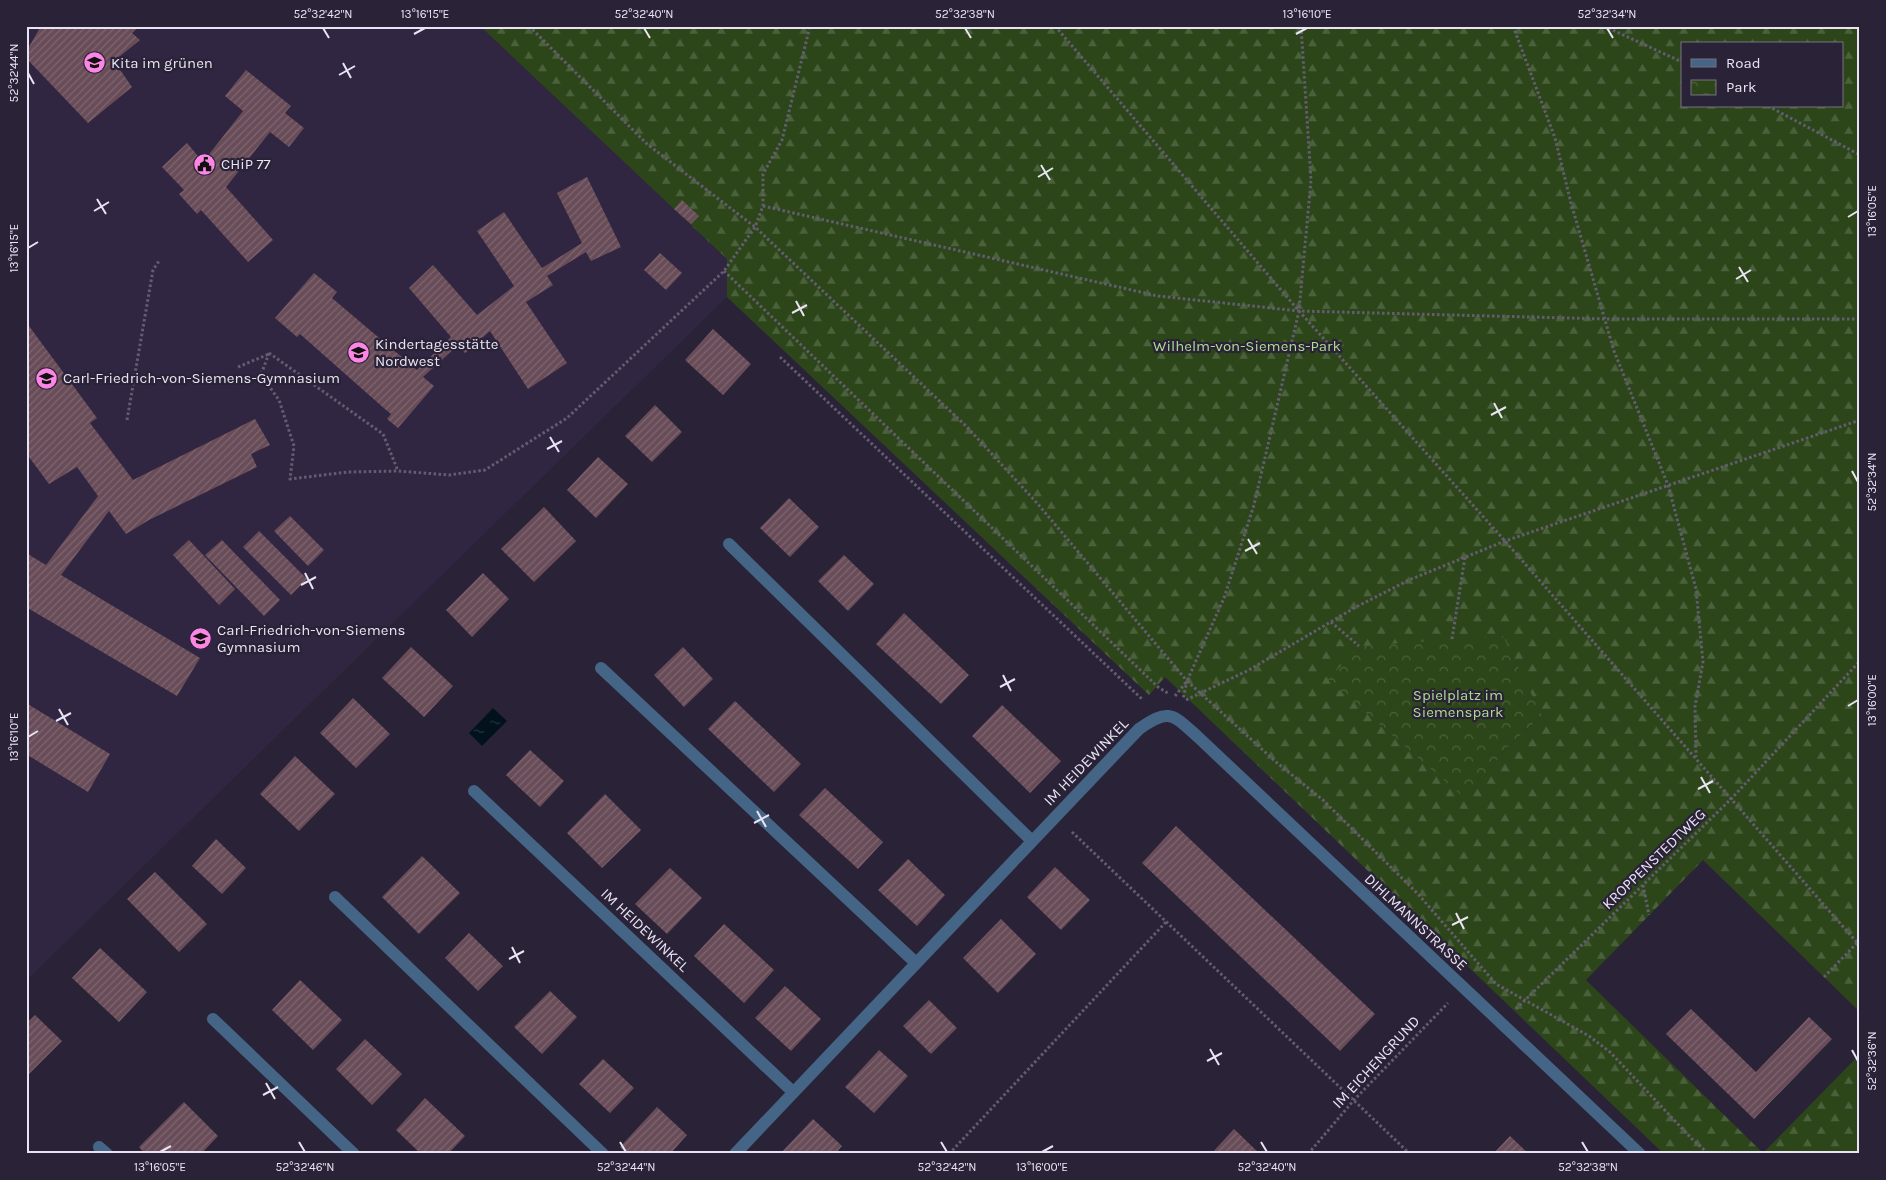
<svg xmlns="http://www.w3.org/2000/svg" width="1886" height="1180" font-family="Karla,sans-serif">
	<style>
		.built { fill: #302642 }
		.forest { fill: url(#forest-firs); fill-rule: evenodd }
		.park { fill: url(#park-crowns) }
		.water { fill: url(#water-ripples) }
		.building { fill: url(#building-hatch) }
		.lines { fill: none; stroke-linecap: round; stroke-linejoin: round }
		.path { stroke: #645d70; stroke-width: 3; stroke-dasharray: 2.5 2.5; stroke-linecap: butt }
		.lane { stroke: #446585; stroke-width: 12 }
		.street { stroke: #446585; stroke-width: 12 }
		.ticks { fill: none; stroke: #e9e4f3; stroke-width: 2 }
		.labels { text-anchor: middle; stroke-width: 4.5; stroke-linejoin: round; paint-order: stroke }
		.poi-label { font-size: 15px; fill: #e9e4f3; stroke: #2a2237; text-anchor: start }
		.park-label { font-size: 15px; fill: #aedd90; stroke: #2a2237 }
		.street-label { font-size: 15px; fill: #e9e4f3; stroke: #2a2237 }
		.neatline { fill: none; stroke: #e9e4f3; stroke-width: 2 }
		.ticks-label { font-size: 12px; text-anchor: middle; fill: #e9e4f3 }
	</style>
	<defs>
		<pattern id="forest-firs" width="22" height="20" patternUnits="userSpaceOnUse" patternTransform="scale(1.25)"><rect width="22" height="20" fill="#2c461a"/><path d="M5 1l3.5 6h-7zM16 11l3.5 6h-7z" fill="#4b613c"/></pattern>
		<pattern id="park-crowns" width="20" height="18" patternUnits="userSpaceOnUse" patternTransform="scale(1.25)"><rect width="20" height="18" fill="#2c461a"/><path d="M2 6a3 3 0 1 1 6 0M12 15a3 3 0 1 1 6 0" fill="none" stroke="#4b613c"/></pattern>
		<pattern id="water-ripples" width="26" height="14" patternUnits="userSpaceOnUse" patternTransform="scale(1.25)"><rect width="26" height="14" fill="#01121c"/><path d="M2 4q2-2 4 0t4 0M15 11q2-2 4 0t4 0" fill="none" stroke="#26343d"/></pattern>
		<pattern id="building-hatch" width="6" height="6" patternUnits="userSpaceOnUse" patternTransform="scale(1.25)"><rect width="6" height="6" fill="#684c57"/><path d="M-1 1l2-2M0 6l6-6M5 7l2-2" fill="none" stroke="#7e6670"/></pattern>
	</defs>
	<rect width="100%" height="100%" fill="#2a2237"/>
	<path class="built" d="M26,26H480L727,259V297L26,981Z"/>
	<path class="forest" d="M480,26H1860V1012L1703,860L1586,980L1763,1153L1860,1054V1154H1664L1165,677L1149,695L727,297V259ZM1682,44H1842V106H1682ZM1359,646L1542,716L1507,747L1467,799Z"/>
	<path class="park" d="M1503,636L1542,716L1507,747L1467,800L1328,680L1359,646Z"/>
	<path class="water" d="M493,708L507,721L482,746L469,733Z"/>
	<path class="building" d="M41,26H139L132,33L140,40L114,61L132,87L88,123L26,58V52Z
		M246,70L291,106L285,113L304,128L289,147L270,132L226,187L273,240L248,262L201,210L197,214L179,194L184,190L162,167L187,143L203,162L243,111L225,96Z
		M587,177L621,247L591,261L586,252L547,276L553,285L526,302L567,363L528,389L490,331L465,353L458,345L423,377L434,386L398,428L387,419L391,414L386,410L300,334L297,337L275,318L314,273L337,292L332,298L417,370L451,337L409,288L433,265L477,315L514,286L477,231L504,212L542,268L582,243L557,193Z
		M682,200L699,216L691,224L674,209Z
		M660,253L682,273L666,290L644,270Z
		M26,322L97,418L90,423L133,480L255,419L270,445L251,454L257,467L149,520L126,534L109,511L61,575L200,658L177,696L26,607V553L46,565L98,496L77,467L49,484L26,453Z
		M713,329L751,364L723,395L685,360Z
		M655,405L682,432L652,462L625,436Z
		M598,457L628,484L596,518L567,490Z
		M789,498L819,527L790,557L760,528Z
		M544,507L576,541L534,582L501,549Z
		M290,516L324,550L308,566L274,531Z
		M259,531L307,579L291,595L243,547Z
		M189,540L235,589L219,605L173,555Z
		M222,540L280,600L264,616L205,555Z
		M844,555L874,584L848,611L818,581Z
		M483,573L509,599L472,637L446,610Z
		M904,613L969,675L941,704L876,644Z
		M411,647L453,686L424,717L382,678Z
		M683,647L713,679L684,707L654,675Z
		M353,698L390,734L356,768L320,733Z
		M735,701L801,764L774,792L708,729Z
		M26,703L110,754L88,792L26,754Z
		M1002,705L1061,761L1030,793L972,736Z
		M530,750L564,781L540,807L506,775Z
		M295,756L335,794L299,831L260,794Z
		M825,788L883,842L858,869L799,815Z
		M605,794L641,830L602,868L567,833Z
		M1176,826L1375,1014L1340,1051L1142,863Z
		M216,839L246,868L222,894L192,866Z
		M422,856L460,893L419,934L382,897Z
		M908,859L945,895L917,926L878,890Z
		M1055,867L1090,900L1061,930L1027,897Z
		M670,868L702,898L667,934L635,904Z
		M155,872L207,924L179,952L127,899Z
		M1001,919L1036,954L998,993L963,958Z
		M724,924L774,970L744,1003L694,956Z
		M469,933L503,966L478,991L445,958Z
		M100,948L147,992L119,1022L72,978Z
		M300,980L342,1020L313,1050L272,1010Z
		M785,986L821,1019L791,1051L755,1018Z
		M550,991L577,1017L542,1054L514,1027Z
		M929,1000L957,1028L931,1054L903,1026Z
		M1691,1009L1756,1072L1809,1017L1832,1039L1754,1119L1666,1034Z
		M35,1015L62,1041L29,1074L26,1071V1024Z
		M365,1039L402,1074L372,1105L336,1069Z
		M879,1050L908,1076L874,1113L845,1087Z
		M603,1059L634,1088L610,1113L579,1084Z
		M425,1098L465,1136L448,1154H421L396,1130Z
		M184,1102L218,1136L201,1154H145L139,1147Z
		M657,1107L687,1135L670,1154H627L620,1147Z
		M813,1119L842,1146L835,1154H780Z
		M1234,1129L1260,1154H1211Z
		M1510,1136L1529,1154H1493Z"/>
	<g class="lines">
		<path class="path" d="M529,26L647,144L755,227L966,426L1037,503L1187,681L1183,699
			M1055,26L1299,311L1505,541L1860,946
			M1513,26L1555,138L1571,203L1614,351L1668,485L1696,589L1703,662L1695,707L1696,757
			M1604,26L1682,62
			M1768,106L1860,155
			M763,206L1158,296L1299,311L1606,319H1860
			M724,271L1158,687L1169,694
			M269,353L261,375L279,400L294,446L290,479L348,472L398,471L449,475L485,470L567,418L724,271L755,227L763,206V174L782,140L810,26
			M269,353L383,434L398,471
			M780,357L1143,700
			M238,367L269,354
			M127,420L153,270L159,261
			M1331,622L1359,646
			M1452,639L1465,557
			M1187,681L1276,762L1323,800L1418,894L1496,984L1589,1036L1610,1052L1692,1139L1709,1154
			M1175,696L1187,681L1224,598L1254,505L1299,311L1311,180L1301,26
			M1186,700L1249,670L1356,607L1409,580L1505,541L1860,420
			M1072,832L1410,1154
			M1643,885L1649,915
			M1824,977L1857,943
			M1516,1009L1731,799L1860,661
			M949,1154L1166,922
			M1308,1154L1354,1100L1448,1003"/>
		<path class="lane" d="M729,544L1032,841
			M601,668L916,963
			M474,791L793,1092
			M335,897L603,1154
			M213,1019L354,1154
			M99,1147L107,1154"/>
		<path class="street" d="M735,1154L1139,729C1170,707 1173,715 1198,737L1640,1154"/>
	</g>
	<path class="ticks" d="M323,28L329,38M644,28L650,38M965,28L971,38M1607,28L1613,38M414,34L425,28M1296,34L1307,28M343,63L351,78M28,73L34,84M339,75L355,66M1041,165L1050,180M1038,177L1053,168M97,199L106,214M94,211L109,202M1848,217L1858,211M28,248L38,242M1739,267L1748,282M1736,279L1751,270M796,301L804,316M792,313L807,305M1494,403L1502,418M1491,415L1506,407M550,437L559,452M547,449L562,441M1852,471L1858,482M1248,539L1257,554M1245,551L1260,543M305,573L313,589M301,585L316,577M1003,675L1011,691M1000,687L1015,679M1848,706L1858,700M59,709L68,725M56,721L71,713M28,737L38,731M1701,777L1710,793M1698,789L1713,781M757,811L766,827M754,823L769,815M1456,913L1464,929M1452,925L1468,917M512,947L520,963M509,959L524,951M1210,1049L1219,1065M1852,1050L1858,1061M1207,1061L1222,1053M266,1083L275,1099M263,1095L278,1087M299,1142L305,1152M620,1142L626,1152M941,1142L947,1152M1261,1142L1267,1152M1582,1142L1588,1152M160,1152L171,1146M1042,1152L1053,1146"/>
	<defs>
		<symbol id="school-disc" viewBox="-11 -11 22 22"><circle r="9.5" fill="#fc86e4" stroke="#2a2237"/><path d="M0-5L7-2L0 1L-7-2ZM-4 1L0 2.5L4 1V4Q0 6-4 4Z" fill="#111"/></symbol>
		<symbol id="civic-disc" viewBox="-11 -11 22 22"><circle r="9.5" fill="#fc86e4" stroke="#2a2237"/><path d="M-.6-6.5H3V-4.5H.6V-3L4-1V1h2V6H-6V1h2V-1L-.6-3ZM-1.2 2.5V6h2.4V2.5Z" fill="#111"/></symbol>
	</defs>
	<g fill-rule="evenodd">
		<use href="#school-disc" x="82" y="50" width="25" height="25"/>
		<use href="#civic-disc" x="192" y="152" width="25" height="25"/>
		<use href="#school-disc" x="346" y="340" width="25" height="25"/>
		<use href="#school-disc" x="34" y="366" width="25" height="25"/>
		<use href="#school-disc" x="188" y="626" width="25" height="25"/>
	</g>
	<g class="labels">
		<g class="poi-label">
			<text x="111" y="68">Kita im grünen</text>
			<text x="221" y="169">CHiP 77</text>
			<text x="375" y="349">Kindertagesstätte<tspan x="375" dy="17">Nordwest</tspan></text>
			<text x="63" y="383">Carl-Friedrich-von-Siemens-Gymnasium</text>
			<text x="217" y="635">Carl-Friedrich-von-Siemens<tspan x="217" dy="17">Gymnasium</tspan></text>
		</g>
		<g class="park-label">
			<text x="1247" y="351">Wilhelm-von-Siemens-Park</text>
			<text x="1458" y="700">Spielplatz im<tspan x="1458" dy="17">Siemenspark</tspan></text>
		</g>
		<g class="street-label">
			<text transform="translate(1086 762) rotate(-46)" y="5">IM HEIDEWINKEL</text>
			<text transform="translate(1654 859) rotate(-44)" y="5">KROPPENSTEDTWEG</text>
			<text transform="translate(1416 922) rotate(43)" y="5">DIHLMANNSTRASSE</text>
			<text transform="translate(645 930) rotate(43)" y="5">IM HEIDEWINKEL</text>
			<text transform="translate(1376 1062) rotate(-47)" y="5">IM EICHENGRUND</text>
		</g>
	</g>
	<rect width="1886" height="1180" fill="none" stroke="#2a2237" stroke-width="55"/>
	<rect x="1681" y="42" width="162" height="65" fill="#2a2237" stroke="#767082"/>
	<rect x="1691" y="59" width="25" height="8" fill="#446585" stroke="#767082"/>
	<text x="1726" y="68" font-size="15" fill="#e9e4f3">Road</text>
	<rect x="1691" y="80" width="25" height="15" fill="url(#park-crowns)" stroke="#767082"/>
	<text x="1726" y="92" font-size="15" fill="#e9e4f3">Park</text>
	<rect x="28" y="28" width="1830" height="1124" class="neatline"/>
	<g class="ticks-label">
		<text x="323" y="18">52°32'42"N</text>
		<text x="425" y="18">13°16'15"E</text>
		<text x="644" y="18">52°32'40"N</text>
		<text x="965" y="18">52°32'38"N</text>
		<text x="1307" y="18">13°16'10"E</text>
		<text x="1607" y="18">52°32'34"N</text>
		<text transform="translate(14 73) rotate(-90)" y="4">52°32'44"N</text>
		<text transform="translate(1872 211) rotate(-90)" y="4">13°16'05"E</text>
		<text transform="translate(14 248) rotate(-90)" y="4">13°16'15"E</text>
		<text transform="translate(1872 482) rotate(-90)" y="4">52°32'34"N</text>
		<text transform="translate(1872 700) rotate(-90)" y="4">13°16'00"E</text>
		<text transform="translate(14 737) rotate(-90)" y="4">13°16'10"E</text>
		<text transform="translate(1872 1061) rotate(-90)" y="4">52°32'36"N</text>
		<text x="160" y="1171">13°16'05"E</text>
		<text x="305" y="1171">52°32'46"N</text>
		<text x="626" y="1171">52°32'44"N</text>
		<text x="947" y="1171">52°32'42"N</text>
		<text x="1042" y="1171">13°16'00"E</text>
		<text x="1267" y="1171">52°32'40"N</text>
		<text x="1588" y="1171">52°32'38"N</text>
	</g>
</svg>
